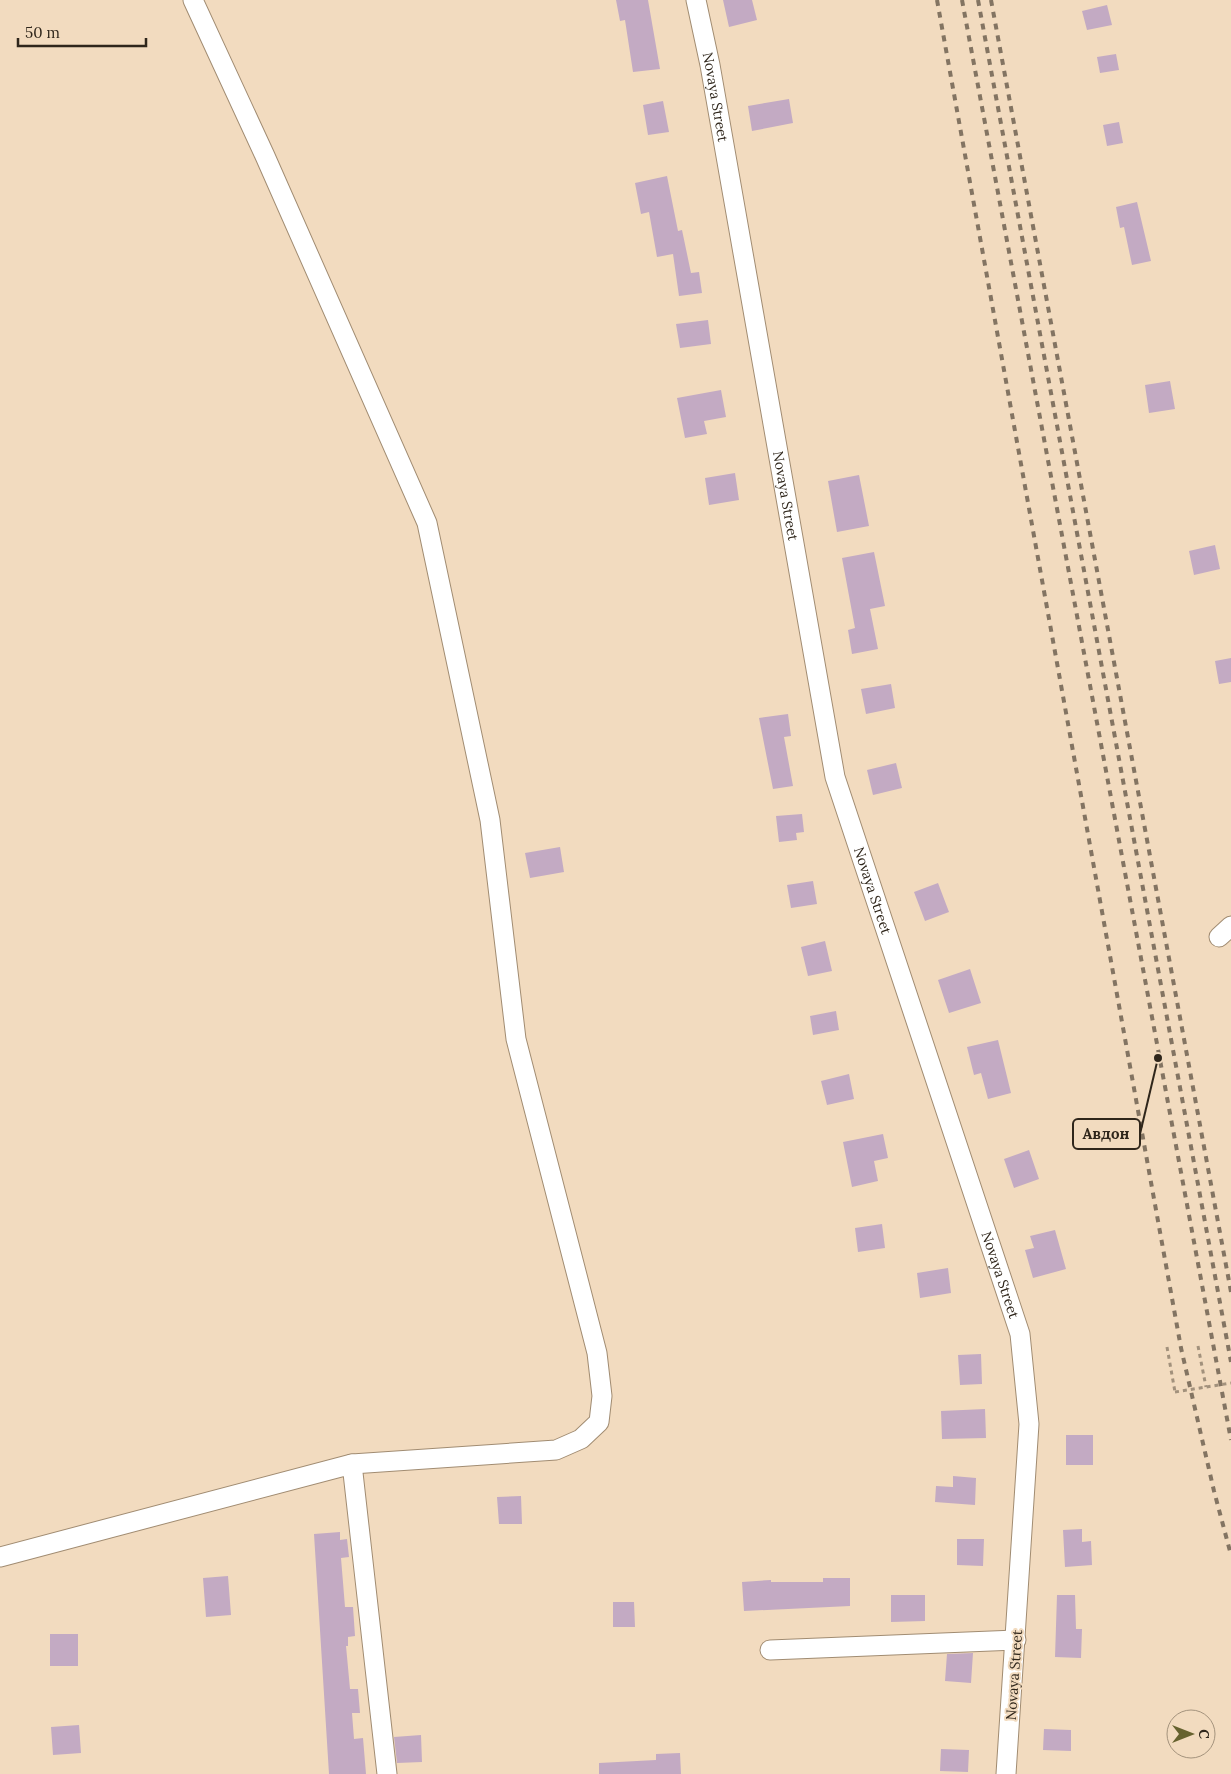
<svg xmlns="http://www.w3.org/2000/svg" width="1231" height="1774" font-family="Lora,serif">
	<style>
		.building { fill: #c3aac3 }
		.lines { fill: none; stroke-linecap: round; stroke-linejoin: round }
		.minor-casing { stroke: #a18c72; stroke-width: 21 }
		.path { stroke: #a2917c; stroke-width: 3; stroke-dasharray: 4 4; stroke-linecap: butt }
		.minor { stroke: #fff; stroke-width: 19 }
		.rail { stroke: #837462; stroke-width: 4; stroke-dasharray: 6 6; stroke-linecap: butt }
		.path-bridge { stroke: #a2917c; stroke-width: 3; stroke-dasharray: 4 4; stroke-linecap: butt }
		.labels { text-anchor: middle; stroke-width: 4; stroke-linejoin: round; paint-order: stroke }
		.street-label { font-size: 14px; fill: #2f261b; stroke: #f2dbbf }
		.leader { fill: none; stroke: #2f261b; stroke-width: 2 }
		.callout-dot { fill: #2f261b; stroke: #f2dbbf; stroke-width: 2 }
		.callout { fill: #f2dbbf; stroke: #2f261b; stroke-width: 2 }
		.callout-label { font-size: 15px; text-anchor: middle; font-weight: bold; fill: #2f261b }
	</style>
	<rect width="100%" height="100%" fill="#f2dbbf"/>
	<path class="building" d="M616,0H648L660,69L633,72L625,20L620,21Z
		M723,0H752L757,20L729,27Z
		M1107,5L1112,25L1087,30L1082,11Z
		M1116,54L1119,70L1100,73L1097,57Z
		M789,99L793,123L752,131L748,106Z
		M663,101L669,132L648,135L643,105Z
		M1119,122L1123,143L1107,146L1103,125Z
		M667,176L678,231L682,230L691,273L699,272L702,293L679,296L673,254L657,257L649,212L641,214L635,183Z
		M1137,202L1151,261L1132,265L1124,227L1120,228L1116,207Z
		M708,320L711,344L680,348L676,324Z
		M1170,381L1175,409L1149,413L1145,385Z
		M721,390L726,417L704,421L707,434L685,438L677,398Z
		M735,473L739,500L709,505L705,478Z
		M859,475L869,526L837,532L828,481Z
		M1215,545L1220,569L1194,575L1189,551Z
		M874,552L885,606L870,609L878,649L852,654L848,630L855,628L842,558Z
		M1231,658V682L1219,684L1215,661Z
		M891,684L895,708L866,714L861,689Z
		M788,714L791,736L784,737L793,786L773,789L759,718Z
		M896,763L902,788L873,795L867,770Z
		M802,814L804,832L796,833L797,840L779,842L776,816Z
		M560,847L564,872L530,878L525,853Z
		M813,881L817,904L791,908L787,885Z
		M938,883L949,912L925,921L914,892Z
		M825,941L832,971L808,976L801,947Z
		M970,969L981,1003L949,1013L938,980Z
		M836,1011L839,1030L813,1035L810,1016Z
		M998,1040L1011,1093L988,1099L981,1073L974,1075L967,1047Z
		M849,1074L854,1099L827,1105L821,1081Z
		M883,1134L888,1158L874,1161L878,1181L852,1187L843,1142Z
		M1029,1150L1039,1179L1014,1188L1004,1159Z
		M882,1224L885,1248L858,1252L855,1228Z
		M1055,1230L1066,1269L1033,1278L1025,1250L1034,1248L1030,1236Z
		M948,1268L951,1293L920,1298L917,1273Z
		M981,1354L982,1384L960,1385L958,1355Z
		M985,1409L986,1438L942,1439L941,1411Z
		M1066,1435H1093V1465H1066Z
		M953,1476L976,1478L975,1505L935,1502L936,1486L953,1487Z
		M521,1496L522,1524H499L497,1497Z
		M1082,1529V1542L1091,1541L1092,1565L1065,1567L1063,1530Z
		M340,1532V1540L347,1539L349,1557L341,1558L345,1607H353L355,1636L348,1637V1646H346L350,1689H358L360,1713H352L354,1739L363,1738L366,1774H329L314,1534Z
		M957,1539H984L983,1566L957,1565Z
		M228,1576L231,1615L206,1617L203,1578Z
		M823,1578H850V1606L744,1611L742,1582L771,1580V1582H823Z
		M891,1595H925V1621L891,1622Z
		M1057,1595H1075L1076,1629H1082L1081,1658L1055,1657Z
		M613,1602H634L635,1627H613Z
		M50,1634H78V1666H50Z
		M973,1653L971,1683L945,1681L947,1654Z
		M79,1725L81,1753L53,1755L51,1727Z
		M1044,1729L1071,1730V1751L1043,1750Z
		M421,1735L422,1762L397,1763L394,1737Z
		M941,1749L969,1750L968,1772L940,1771Z
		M680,1753L681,1774H599V1763L656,1760V1754Z"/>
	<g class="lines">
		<defs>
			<g id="minor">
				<path d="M193,0L265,156L427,523L490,820L516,1039L597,1353L602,1396L599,1422L581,1439L556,1450L352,1464"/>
				<path id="s1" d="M696,0L710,65L835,777L1020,1334L1029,1424L1006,1774"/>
				<path d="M1219,937L1231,926"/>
				<path d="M0,1557L352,1464L387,1774"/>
				<path d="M770,1650L1016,1640"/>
			</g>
		</defs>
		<use href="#minor" class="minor-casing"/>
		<path class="path" d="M1198,1346L1206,1387
			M1167,1347L1175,1392"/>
		<use href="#minor" class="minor"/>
		<path class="rail" d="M937,0L1181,1348L1214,1491L1231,1555
			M962,0L1231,1440
			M978,0L1231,1362
			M991,0L1231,1292"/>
		<path class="path-bridge" d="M1175,1392L1231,1383"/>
	</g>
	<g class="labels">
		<g class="street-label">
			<text dy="5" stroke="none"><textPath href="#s1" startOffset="99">Novaya Street</textPath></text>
			<text dy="5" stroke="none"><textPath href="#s1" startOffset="504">Novaya Street</textPath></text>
			<text dy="5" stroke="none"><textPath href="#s1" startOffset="909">Novaya Street</textPath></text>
			<text dy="5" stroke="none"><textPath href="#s1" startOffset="1314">Novaya Street</textPath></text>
			<text transform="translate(1014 1675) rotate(-86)" y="5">Novaya Street</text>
		</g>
	</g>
	<path class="leader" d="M1158 1058L1140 1134"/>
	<circle class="callout-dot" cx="1158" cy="1058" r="5"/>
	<rect class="callout" x="1073" y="1119" width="67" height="30" rx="5"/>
	<g class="callout-label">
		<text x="1106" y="1139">Авдон</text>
	</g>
	<g transform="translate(1191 1734) rotate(90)"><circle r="24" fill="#f2dbbf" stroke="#a4937d"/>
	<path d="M0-4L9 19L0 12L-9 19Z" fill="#66622f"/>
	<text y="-8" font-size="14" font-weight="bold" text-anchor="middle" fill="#2f261b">С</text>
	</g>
	<path d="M18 38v8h128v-8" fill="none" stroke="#2f261b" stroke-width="2.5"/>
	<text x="25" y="38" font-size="15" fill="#2f261b" stroke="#f2dbbf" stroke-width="4" paint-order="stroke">50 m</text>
</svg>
